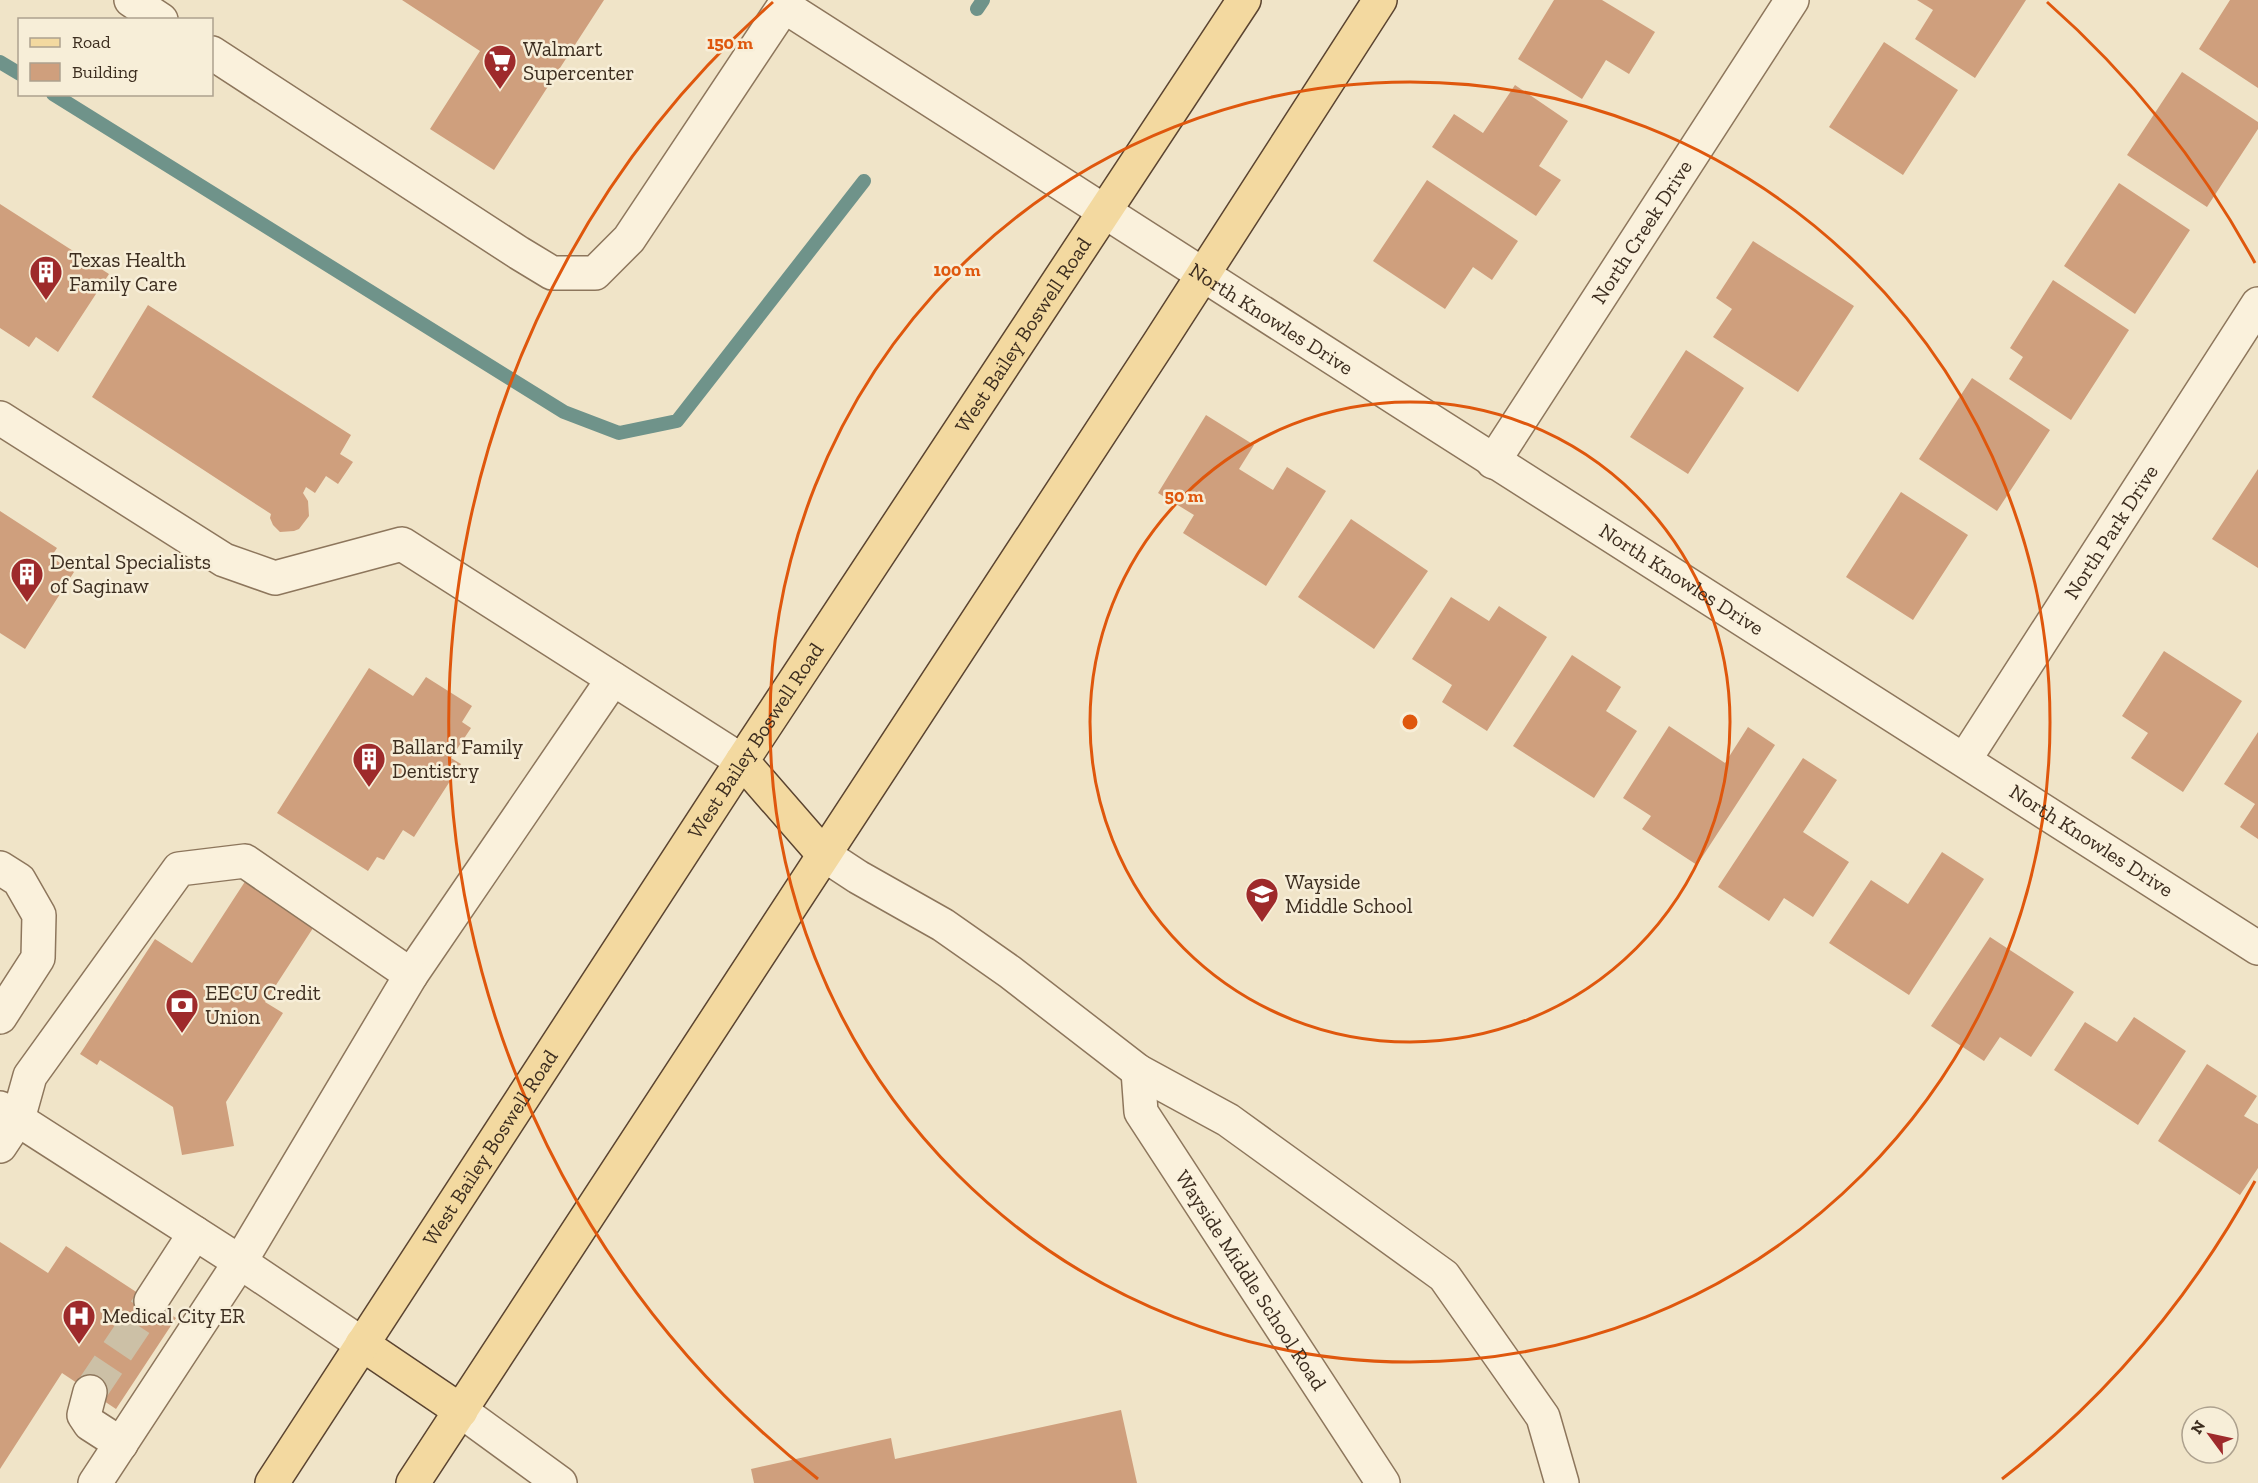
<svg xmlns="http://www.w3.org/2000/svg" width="2258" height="1483" font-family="'Zilla Slab',serif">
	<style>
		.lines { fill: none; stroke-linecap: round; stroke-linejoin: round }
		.stream { stroke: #6f938a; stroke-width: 14 }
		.building { fill: #cf9f7d }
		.minor-tunnel { stroke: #ccc0a6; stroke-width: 33; stroke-dasharray: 33 16; stroke-linecap: butt }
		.minor-casing { stroke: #8d765c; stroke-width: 36 }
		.major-casing { stroke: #5b4430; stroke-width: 36 }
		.minor { stroke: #faf1dc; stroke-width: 33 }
		.major { stroke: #f3d9a0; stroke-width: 33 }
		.ring { fill: none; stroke: #df570d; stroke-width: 3 }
		.labels { text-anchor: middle; stroke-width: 5; stroke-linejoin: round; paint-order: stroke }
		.poi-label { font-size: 21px; fill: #3d2e20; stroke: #f7eed8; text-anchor: start }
		.street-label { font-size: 21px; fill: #3d2e20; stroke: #f7eed8 }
		.centre { fill: #df570d; stroke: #f7eed8; stroke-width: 3 }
		.ring-label { font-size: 18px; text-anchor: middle; font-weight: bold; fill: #df570d; stroke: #f7eed8; stroke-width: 5; stroke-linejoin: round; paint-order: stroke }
	</style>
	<rect width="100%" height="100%" fill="#f0e4c8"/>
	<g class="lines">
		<path class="stream" d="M977,9L983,0
			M0,62L20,74
			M53,94L564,412L619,433L677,421L864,181"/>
	</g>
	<path class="building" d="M402,0H604L494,170L430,129L480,51Z
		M1554,0H1602L1655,32L1629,74L1606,60L1582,99L1518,59Z
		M1917,0H2026L1975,78L1915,39L1933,10Z
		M2230,0H2258V88L2199,49Z
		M1884,42L1958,90L1903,175L1829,127Z
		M2182,72L2258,122V129L2207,207L2127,155Z
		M1515,85L1568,121L1539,166L1561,180L1536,216L1432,147L1454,114L1483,133Z
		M1427,180L1518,241L1492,280L1473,267L1445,309L1373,261Z
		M2119,183L2190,230L2135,314L2064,266Z
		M0,204L109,274L58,352L36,337L29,347L0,328Z
		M1753,241L1854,306L1798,392L1713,337L1732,309L1716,298Z
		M2053,280L2129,330L2071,420L2009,379L2023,357L2010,348Z
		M148,305L351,435L340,454L353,462L338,484L326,476L315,493L306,487L303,493L308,501L309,516L299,529L294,531L280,532L273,525L270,518L271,514L92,397Z
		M1686,350L1744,388L1688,474L1630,437Z
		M1972,378L2050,430L1997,511L1919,459Z
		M1206,415L1254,445L1239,469L1273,490L1287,467L1326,491L1266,586L1183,533L1194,515L1158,493Z
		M2258,469V568L2212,539Z
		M1901,492L1968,535L1913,620L1846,577Z
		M0,511L57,548L51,557L74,572L25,649L0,633Z
		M1351,519L1428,571L1374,649L1298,597Z
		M1451,597L1489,621L1499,606L1547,637L1487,731L1442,702L1452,685L1412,659Z
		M2164,651L2242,701L2183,792L2131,758L2148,733L2122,716Z
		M1572,655L1621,687L1606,711L1637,731L1594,798L1513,746Z
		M369,668L413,696L426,677L472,706L462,722L471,728L451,758L461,764L414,837L403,830L384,860L377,857L368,871L277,813Z
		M1669,726L1725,763L1748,727L1775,745L1697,865L1642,829L1651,816L1623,798Z
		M2258,732V839L2240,827L2255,804L2224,784Z
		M1803,758L1837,780L1803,832L1849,862L1813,917L1784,898L1769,921L1718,887Z
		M1942,852L1984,879L1909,995L1829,943L1871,880L1908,904Z
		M246,880L315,925L265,1002L283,1013L226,1102L234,1146L182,1155L173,1107L100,1060L97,1065L80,1054L155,939L192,963Z
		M1990,937L2074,992L2031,1057L2000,1037L1984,1061L1931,1026Z
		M2134,1017L2186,1051L2138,1125L2054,1070L2085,1022L2117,1042Z
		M2207,1064L2257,1096L2244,1116L2258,1124V1168L2240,1195L2158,1141Z
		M0,1242L48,1273L66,1246L176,1318L116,1409L62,1373L0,1469Z
		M1121,1410L1137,1483H754L751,1469L891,1438L895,1459Z"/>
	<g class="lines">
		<path class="minor-tunnel" d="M90,1392L151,1301"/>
		<defs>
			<g id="minor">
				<path d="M131,0L161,20"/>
				<path id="s1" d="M784,6C1273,324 1768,631 2258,948"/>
				<path d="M212,53L519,253L552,273H595L629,239L788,0"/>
				<path d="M0,418L224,560L275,578L402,544L742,761"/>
				<path id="s2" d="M1493,462L1792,0"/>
				<path id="s3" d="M1965,759L2258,304"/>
				<path d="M823,854L858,877L943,925L1010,972L1138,1071L1228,1120L1444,1276L1543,1417L1562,1483"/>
				<path d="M0,868L19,880L39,915L38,958L0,1017"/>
				<path d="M411,975L613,679"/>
				<path id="s4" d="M1138,1071L1141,1112L1383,1483"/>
				<path d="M0,1108L240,1262L362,1344"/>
				<path d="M0,1146L18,1119L30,1076L179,869L245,861L411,975L240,1262L95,1483"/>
				<path d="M151,1301L195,1233"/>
				<path d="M90,1392L84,1415L90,1424L121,1444"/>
				<path d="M461,1411L560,1483"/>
			</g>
			<g id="major">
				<path d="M742,761L823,854"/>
				<path d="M362,1344L461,1411"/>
				<path id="s5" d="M272,1483L742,761L1244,0"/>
				<path d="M413,1483L1159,343L1380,0"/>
			</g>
		</defs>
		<use href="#minor" class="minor-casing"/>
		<use href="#major" class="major-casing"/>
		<use href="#minor" class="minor"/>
		<use href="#major" class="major"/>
	</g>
	<g class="ring">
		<circle cx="1410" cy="722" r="320"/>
		<circle cx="1410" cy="722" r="640"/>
		<path d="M2255 1181A961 961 0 0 1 2002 1479M818 1479A961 961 0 0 1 773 2M2047 2A961 961 0 0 1 2255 263"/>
	</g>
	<defs>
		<symbol id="supermarket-pin" viewBox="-11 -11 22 30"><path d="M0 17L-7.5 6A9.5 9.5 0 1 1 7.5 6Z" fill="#9e2a2b" stroke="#f7eed8"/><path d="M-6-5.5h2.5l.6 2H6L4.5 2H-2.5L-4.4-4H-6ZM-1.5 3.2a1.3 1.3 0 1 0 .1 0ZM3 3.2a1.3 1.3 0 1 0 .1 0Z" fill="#fff"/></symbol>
		<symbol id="building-pin" viewBox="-11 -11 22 30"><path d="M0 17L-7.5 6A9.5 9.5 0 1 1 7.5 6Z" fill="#9e2a2b" stroke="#f7eed8"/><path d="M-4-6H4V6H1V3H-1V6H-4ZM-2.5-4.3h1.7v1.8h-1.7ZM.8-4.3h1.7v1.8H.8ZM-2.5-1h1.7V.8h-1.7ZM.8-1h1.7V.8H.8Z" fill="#fff"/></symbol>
		<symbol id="school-pin" viewBox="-11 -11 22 30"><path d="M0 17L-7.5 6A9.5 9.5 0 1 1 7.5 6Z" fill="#9e2a2b" stroke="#f7eed8"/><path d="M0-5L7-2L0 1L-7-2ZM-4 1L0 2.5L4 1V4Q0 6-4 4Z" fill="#fff"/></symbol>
		<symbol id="bank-pin" viewBox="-11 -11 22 30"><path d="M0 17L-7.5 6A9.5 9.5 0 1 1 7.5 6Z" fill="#9e2a2b" stroke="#f7eed8"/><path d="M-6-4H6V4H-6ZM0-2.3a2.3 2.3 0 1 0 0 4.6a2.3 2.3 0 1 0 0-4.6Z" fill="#fff"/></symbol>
		<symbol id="hospital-pin" viewBox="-11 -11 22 30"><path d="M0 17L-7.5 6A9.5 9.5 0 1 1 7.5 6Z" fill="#9e2a2b" stroke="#f7eed8"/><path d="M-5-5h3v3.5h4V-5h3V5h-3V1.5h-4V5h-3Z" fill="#fff"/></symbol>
	</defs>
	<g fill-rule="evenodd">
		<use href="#supermarket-pin" x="481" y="42" width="38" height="52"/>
		<use href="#building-pin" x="27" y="253" width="38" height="52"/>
		<use href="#building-pin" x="8" y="555" width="38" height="52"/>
		<use href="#building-pin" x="350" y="740" width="38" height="52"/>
		<use href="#school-pin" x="1243" y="875" width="38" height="52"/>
		<use href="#bank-pin" x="163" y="986" width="38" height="52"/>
		<use href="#hospital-pin" x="60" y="1297" width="38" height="52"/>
	</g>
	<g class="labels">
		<g class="poi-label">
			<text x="523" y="56">Walmart<tspan x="523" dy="24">Supercenter</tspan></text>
			<text x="69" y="267">Texas Health<tspan x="69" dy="24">Family Care</tspan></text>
			<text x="50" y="569">Dental Specialists<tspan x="50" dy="24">of Saginaw</tspan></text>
			<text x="392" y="754">Ballard Family<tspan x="392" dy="24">Dentistry</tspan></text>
			<text x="1285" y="889">Wayside<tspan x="1285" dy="24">Middle School</tspan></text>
			<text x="205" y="1000">EECU Credit<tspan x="205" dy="24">Union</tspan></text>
			<text x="102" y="1323">Medical City ER</text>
		</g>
		<g class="street-label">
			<text dy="7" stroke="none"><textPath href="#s2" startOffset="274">North Creek Drive</textPath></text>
			<text dy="7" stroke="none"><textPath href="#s1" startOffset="579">North Knowles Drive</textPath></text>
			<text dy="7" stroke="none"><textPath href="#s5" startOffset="1372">West Bailey Boswell Road</textPath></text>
			<text dy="7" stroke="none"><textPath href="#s3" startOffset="270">North Park Drive</textPath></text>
			<text dy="7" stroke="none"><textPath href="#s1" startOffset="1065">North Knowles Drive</textPath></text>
			<text dy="7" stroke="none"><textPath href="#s5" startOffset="886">West Bailey Boswell Road</textPath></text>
			<text dy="7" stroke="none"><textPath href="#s1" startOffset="1551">North Knowles Drive</textPath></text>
			<text dy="7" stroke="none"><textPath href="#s5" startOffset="400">West Bailey Boswell Road</textPath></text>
			<text dy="7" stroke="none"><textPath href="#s4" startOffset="242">Wayside Middle School Road</textPath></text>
		</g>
	</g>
	<circle cx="1410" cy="722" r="9" class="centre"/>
	<g class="ring-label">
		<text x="730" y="49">150 m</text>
		<text x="957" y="276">100 m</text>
		<text x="1184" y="502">50 m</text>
	</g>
	<rect x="18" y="18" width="195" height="78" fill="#f7eed8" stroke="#ada18e" stroke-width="1.5"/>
	<rect x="30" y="38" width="30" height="9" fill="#f3d9a0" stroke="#ada18e" stroke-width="1.5"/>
	<text x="72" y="48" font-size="18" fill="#3d2e20">Road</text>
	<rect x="30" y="63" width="30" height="18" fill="#cf9f7d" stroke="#ada18e" stroke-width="1.5"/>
	<text x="72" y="78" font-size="18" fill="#3d2e20">Building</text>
	<g transform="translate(2210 1435) rotate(303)"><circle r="28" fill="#f7eed8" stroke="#ada18e" stroke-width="1.5"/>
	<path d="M0-4.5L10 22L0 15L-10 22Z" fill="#9e2a2b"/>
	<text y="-9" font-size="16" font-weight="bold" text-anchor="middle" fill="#3d2e20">N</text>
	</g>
</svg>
